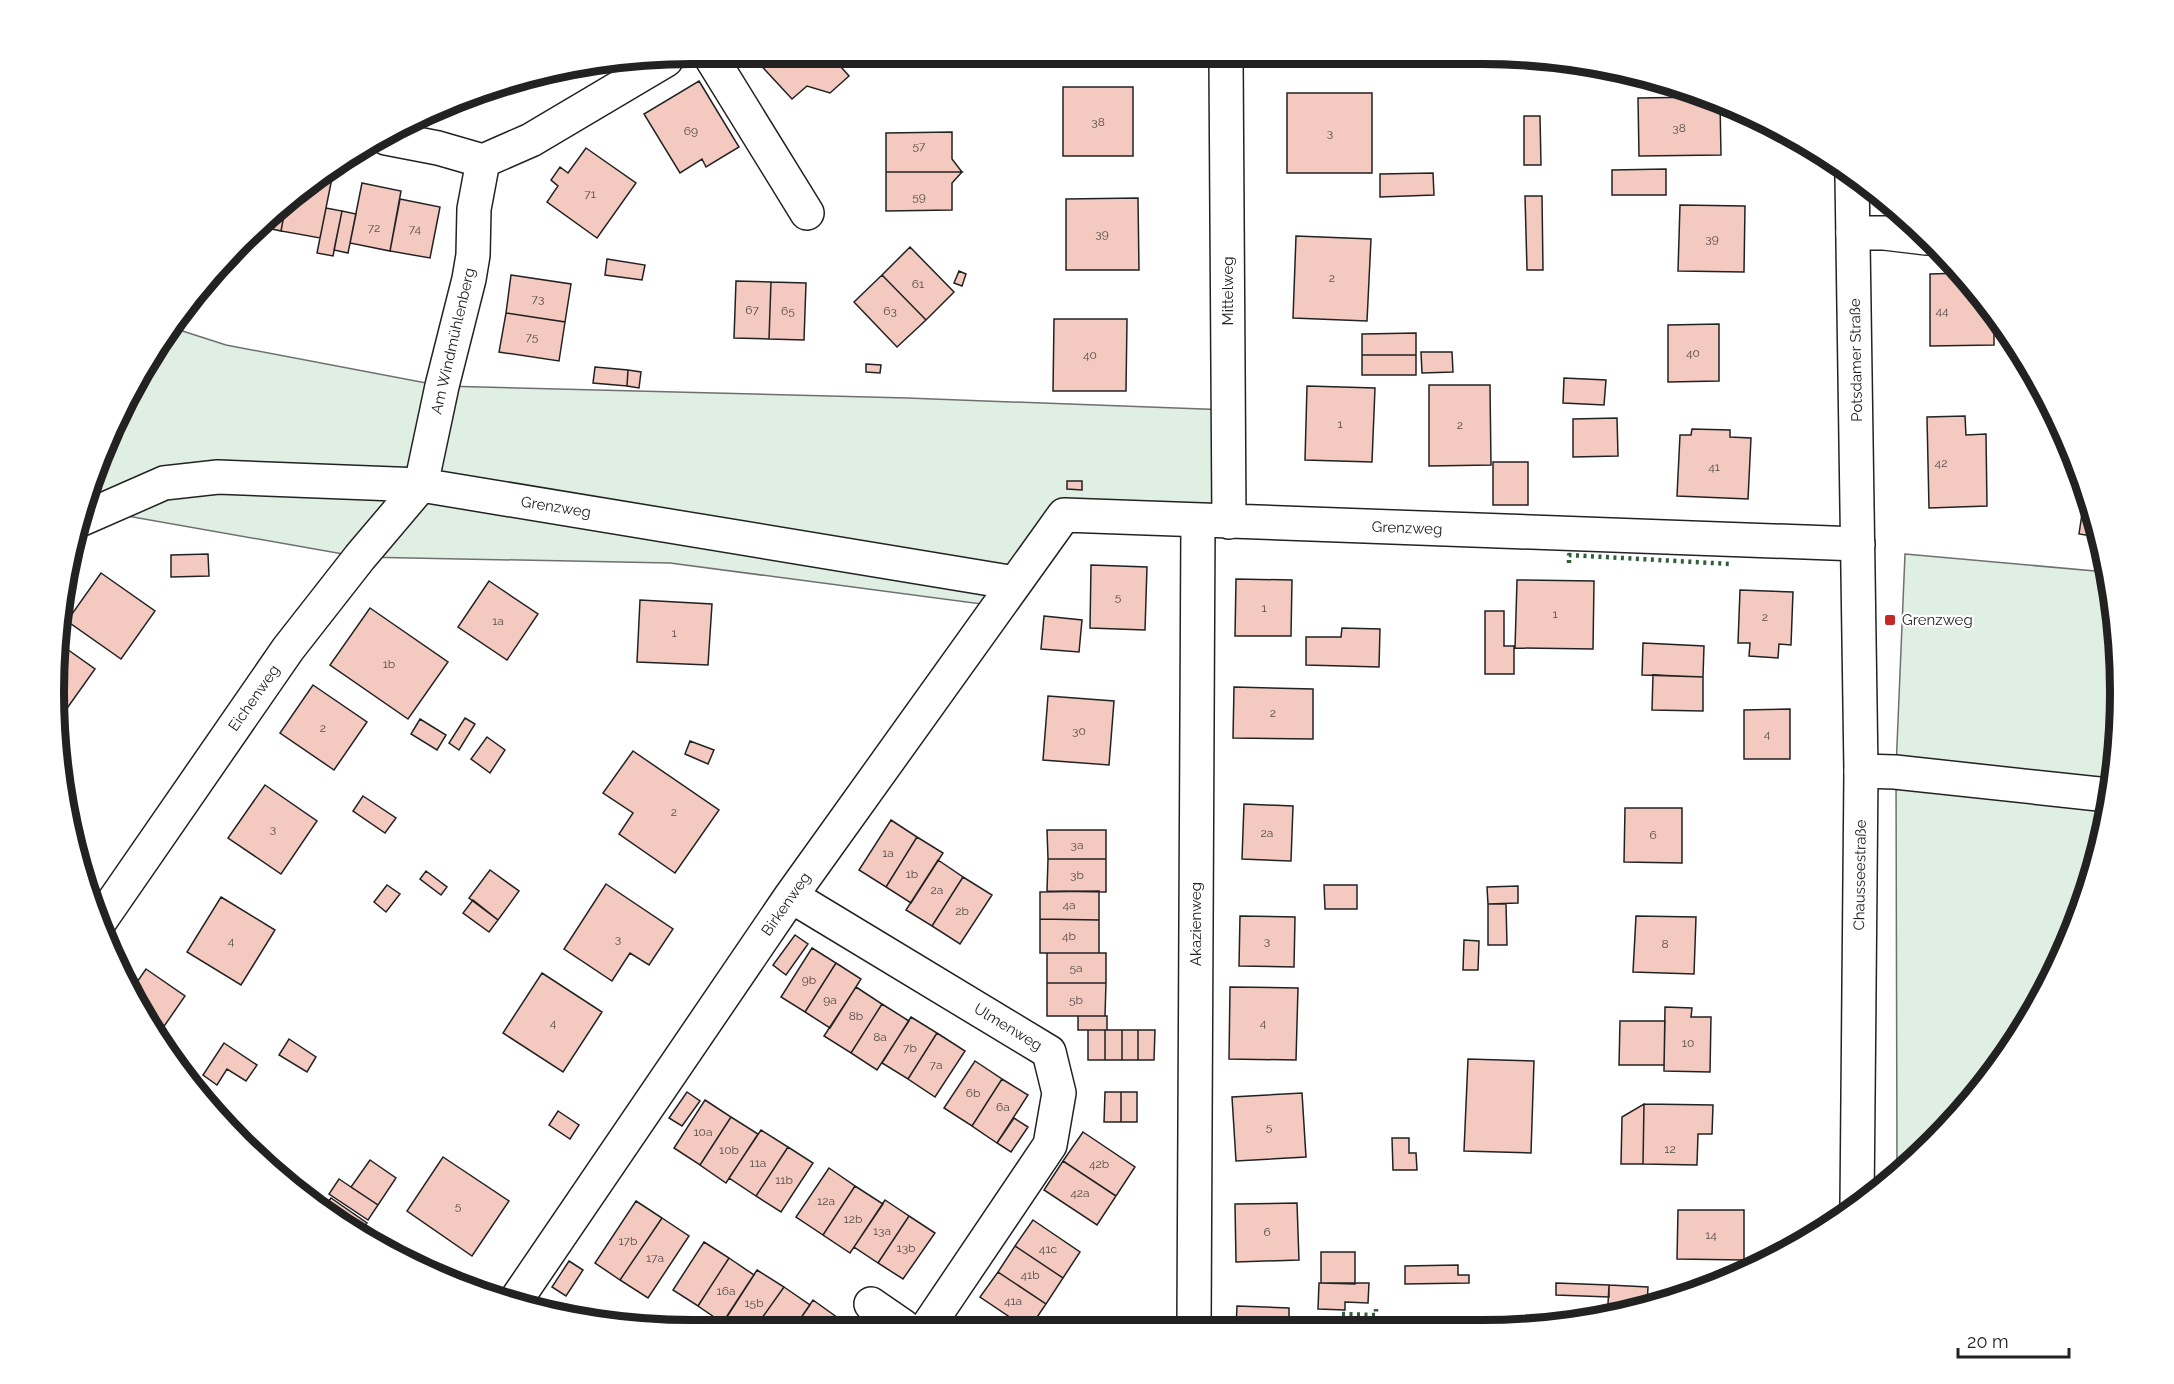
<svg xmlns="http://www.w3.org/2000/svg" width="2174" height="1384" font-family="Raleway,sans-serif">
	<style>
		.green { fill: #e0efe3; stroke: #6f6f6f; stroke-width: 1.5 }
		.building { fill: #f3c9c0; stroke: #222; stroke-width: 1.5 }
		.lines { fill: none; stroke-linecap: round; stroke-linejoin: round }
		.minor-casing { stroke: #222; stroke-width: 36 }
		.major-casing { stroke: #222; stroke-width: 36 }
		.minor { stroke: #fff; stroke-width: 33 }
		.major { stroke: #fff; stroke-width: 33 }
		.hedge { stroke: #2f5e38; stroke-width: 4.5; stroke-dasharray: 3 4.5; stroke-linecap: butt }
		.poi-dot { fill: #c62828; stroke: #fff; stroke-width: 2 }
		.labels { text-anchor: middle; stroke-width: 4.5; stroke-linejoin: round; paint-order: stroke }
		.number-label { font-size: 12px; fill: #564c4a }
		.street-label { font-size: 15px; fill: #222; stroke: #fff }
		.poi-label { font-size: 15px; fill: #222; stroke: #fff; text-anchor: start }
		.rim { fill: none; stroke: #222; stroke-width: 8 }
	</style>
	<rect width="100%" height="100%" fill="#fff"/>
	<path class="green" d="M170,327L226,345L442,386L907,398L1229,410V522L1064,515L989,605L670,563L360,557L99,511L82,519L88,487L139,373Z
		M1905,554L2106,572L2115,609L2119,734L2098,857L2054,974L1988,1081L1897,1171L1896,769Z"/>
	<path class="building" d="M755,59H819L821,62L824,59H834L849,76L830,93L807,86L792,99Z
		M1297,59H1365V66H1297Z
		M699,81L739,147L706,167L702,159L680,173L644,114Z
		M1063,87H1133V156H1063Z
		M1287,93H1372V173H1287Z
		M1705,97L1720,101L1721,155L1639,156L1638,98Z
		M1524,116H1540L1541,165H1524Z
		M952,132V159L962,172H886V133Z
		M586,148L636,183L597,238L547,202L558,186L551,180L560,167L568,173Z
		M330,167L334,168L320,238L281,231L286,204Z
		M1666,169V195H1612V170Z
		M886,172H962L952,183V210L886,211Z
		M1433,173L1434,195L1380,197V174Z
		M362,183L401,191L390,251L350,243Z
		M1525,196H1542L1543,270H1527Z
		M1138,198L1139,270H1066V199Z
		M400,199L440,207L430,258L390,251Z
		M286,204L281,231L259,226Z
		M1680,205L1745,206L1744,272L1678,271Z
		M326,208L342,211L333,256L317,253Z
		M342,211L356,214L348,253L334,250Z
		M1296,236L1371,239L1367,321L1293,318Z
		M910,247L954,292L926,320L882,275Z
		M607,259L645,265L642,280L605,275Z
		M959,271L966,274L962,286L954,283Z
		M1963,273L1994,316V345L1930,346V274Z
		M511,275L571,284L565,322L506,313Z
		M882,275L926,320L897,347L854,302Z
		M736,281L771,282L769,339L734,338Z
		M771,282L806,283L804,340L769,339Z
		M506,313L565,322L559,361L499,352Z
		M1054,319H1127L1126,391H1053Z
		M1719,324V381L1668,382V325Z
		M1416,333V355H1362V334Z
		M1421,352H1452L1453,372L1422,373Z
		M1362,355H1416V375H1362Z
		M866,364L881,365L880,373L866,372Z
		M595,367L628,370L627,386L593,383Z
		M628,370L641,372L639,388L627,386Z
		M1564,378L1606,380L1604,405L1563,403Z
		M1429,385H1490L1491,465L1429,466Z
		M1307,386L1375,388L1372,462L1305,460Z
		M1965,416L1966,435L1986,434L1987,506L1929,508L1927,417Z
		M1617,418L1618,456L1573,457V419Z
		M1692,429L1730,430V437L1751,438L1748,499L1677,496L1680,435H1691Z
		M1493,462H1528V505H1493Z
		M1067,481H1082V490L1067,489Z
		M2086,487L2098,537L2079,534Z
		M208,554L209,576L171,577V555Z
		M1091,565L1147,567L1145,630L1090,628Z
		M101,573L155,611L121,659L67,621Z
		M1236,579L1292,580L1291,636H1235Z
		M1517,580L1594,581L1593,649L1515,648Z
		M489,581L538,614L507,660L458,627Z
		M1740,590L1793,592L1791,645L1779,644L1778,658L1749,656L1750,643H1738Z
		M640,600L712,604L708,665L637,662Z
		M370,608L448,662L408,719L330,665Z
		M1485,611H1504V646H1514V674H1485Z
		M1044,616L1082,620L1079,652L1041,649Z
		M1342,628L1380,629L1379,667L1306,665V637H1341Z
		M57,642L95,669L58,721L55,651Z
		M1643,643L1704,646L1703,677L1642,675Z
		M1653,675L1703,677V711L1652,710Z
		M313,685L367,722L334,770L280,733Z
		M1234,687L1313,689V739L1233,738Z
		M1048,696L1114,701L1109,765L1043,760Z
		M1790,709V759H1744V710Z
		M465,718L475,724L459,750L449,743Z
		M420,719L446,735L437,750L411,734Z
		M487,737L505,750L490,773L471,759Z
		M690,741L714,750L708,764L685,754Z
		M633,751L719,810L675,873L619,834L633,813L603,793Z
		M265,785L317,821L281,874L228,838Z
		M363,796L396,818L385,833L353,811Z
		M1244,804L1293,806L1291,861L1242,859Z
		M1625,808H1682V863L1624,862Z
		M891,820L917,837L886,887L859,870Z
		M1047,830H1106V859H1048Z
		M917,837L943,853L911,903L886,887Z
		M1048,859H1106V892L1047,891Z
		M938,860L963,877L932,926L906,910Z
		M490,870L519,891L498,920L469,898Z
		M426,871L447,887L441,895L420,879Z
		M963,877L992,895L960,944L932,926Z
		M606,884L673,929L649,965L630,953L612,981L564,949Z
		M387,885L400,894L386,912L374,902Z
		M1324,885H1357V909H1325Z
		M1518,886V903L1488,904L1487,887Z
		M1099,891V920L1040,919V892Z
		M221,897L275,930L241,985L187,952Z
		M473,900L498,920L489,932L463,913Z
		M1488,904H1506L1507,945H1488Z
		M1240,916L1295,917L1294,967L1239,966Z
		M1636,916L1696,917L1694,974L1633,972Z
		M1040,919L1099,920V953H1040Z
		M795,935L808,944L786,975L773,965Z
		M1464,940L1479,941L1478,970H1463Z
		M812,948L836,963L805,1012L781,997Z
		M1047,953H1106V983H1047Z
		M836,963L861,979L830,1028L805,1012Z
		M146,969L185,996L158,1035L153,1032L130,992Z
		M542,973L602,1012L563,1072L503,1033Z
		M1047,983H1106L1105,1016H1047Z
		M856,987L882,1004L851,1053L824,1036Z
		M1230,987L1298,988L1296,1060L1229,1059Z
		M882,1004L909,1021L877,1070L851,1053Z
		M1665,1007L1692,1008L1691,1017H1711L1710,1072L1664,1071Z
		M1078,1016H1107V1030H1078Z
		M911,1017L937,1033L908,1079L882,1063Z
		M1620,1021H1665L1664,1065H1619Z
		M1088,1030H1105V1060H1088Z
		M1105,1030H1122V1060H1105Z
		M1122,1030H1138V1060H1122Z
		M1138,1030H1155L1154,1060H1138Z
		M937,1033L965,1051L935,1097L908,1079Z
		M289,1039L316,1057L307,1072L279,1055Z
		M224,1043L257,1065L246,1081L227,1069L217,1085L203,1075Z
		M1468,1059L1534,1061L1531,1153L1464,1151Z
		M975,1061L1002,1079L972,1126L944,1108Z
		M1002,1079L1028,1095L997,1143L972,1126Z
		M687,1092L700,1101L682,1126L669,1118Z
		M1105,1092H1121V1122H1104Z
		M1121,1092H1137V1122H1121Z
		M1302,1093L1306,1157L1236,1161L1232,1097Z
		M705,1100L731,1117L700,1165L674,1148Z
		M1644,1104L1713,1105L1712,1134H1698L1697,1165L1643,1164Z
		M1644,1104L1643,1164H1621L1622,1117Z
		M558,1111L579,1125L570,1139L549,1125Z
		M731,1117L758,1134L726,1183L700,1165Z
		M1014,1118L1028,1127L1011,1152L997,1143Z
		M761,1130L788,1147L756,1196L729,1178Z
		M1083,1132L1135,1167L1116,1196L1063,1161Z
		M1392,1138H1409V1153H1416L1417,1170H1393Z
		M245,1139L269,1156L264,1163L241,1144Z
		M788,1147L813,1163L781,1212L756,1196Z
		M443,1157L509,1201L472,1256L407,1211Z
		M370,1160L396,1178L378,1205L351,1187Z
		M1063,1161L1116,1196L1097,1225L1044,1190Z
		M829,1168L855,1186L823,1235L796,1217Z
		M339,1179L378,1205L368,1220L329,1194Z
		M855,1186L883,1204L850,1253L823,1235Z
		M331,1198L367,1223L361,1231L323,1209Z
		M885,1200L909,1216L878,1263L854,1247Z
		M636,1201L662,1218L620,1280L595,1263Z
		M1297,1203L1299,1260L1236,1262L1235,1204Z
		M1678,1210H1744V1260L1677,1259Z
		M909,1216L935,1233L903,1279L878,1263Z
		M662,1218L689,1236L648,1298L620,1280Z
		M1033,1220L1080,1252L1063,1278L1015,1246Z
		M704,1242L729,1258L698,1306L673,1290Z
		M1015,1246L1063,1278L1046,1304L998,1272Z
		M1321,1252H1355V1284L1321,1283Z
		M729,1258L754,1275L723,1323L698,1306Z
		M569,1261L583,1270L566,1296L552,1287Z
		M1458,1265V1275H1469V1283L1405,1284V1266Z
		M757,1270L784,1287L757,1325H735L725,1319Z
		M998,1272L1046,1304L1031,1326H1023L980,1297Z
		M1319,1283H1369L1368,1303L1345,1302V1310L1318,1309Z
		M1556,1283L1609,1285V1297L1556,1295Z
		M1609,1285L1648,1287L1647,1306L1608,1304Z
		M784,1287L810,1305L796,1325H757Z
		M813,1300L838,1318L833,1326L796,1325Z
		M1237,1306L1289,1308V1328L1236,1327Z
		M838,1318L851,1326H833Z
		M959,1320L968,1326H955Z"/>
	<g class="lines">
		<defs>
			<path id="minor" d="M712,59L807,213
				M1226,59L1229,522
				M386,138L438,148L483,161
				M1853,233H1884L1926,238
				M82,519L164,483L218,477L421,485L1015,583
				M1861,771L1895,772L2108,795
				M791,896L1049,1052L1059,1093L1050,1145L928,1326
				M100,921L288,649L360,557L421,485L442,386L469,279L473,255L474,209L483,161L531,140L666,60
				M516,1300L791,896L1064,515L1858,544
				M871,1304L903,1326
				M1194,1327L1198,520"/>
			<path id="major" d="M1852,176L1861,771L1857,1207"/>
		</defs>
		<use href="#minor" class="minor-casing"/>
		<use href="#major" class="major-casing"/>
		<use href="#minor" class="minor"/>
		<use href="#major" class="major"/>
		<path class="hedge" d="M1569,563V555L1730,564
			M1342,1314L1376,1315V1309"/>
	</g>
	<rect class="poi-dot" x="1884" y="614" width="12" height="12" rx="3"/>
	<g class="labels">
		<g class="number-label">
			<text x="1098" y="126">38</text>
			<text x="1679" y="132">38</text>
			<text x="691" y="135">69</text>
			<text x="1330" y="137">3</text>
			<text x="919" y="150">57</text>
			<text x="590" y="198">71</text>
			<text x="919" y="201">59</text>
			<text x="374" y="232">72</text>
			<text x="415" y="233">74</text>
			<text x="1102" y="238">39</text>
			<text x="1712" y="243">39</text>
			<text x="1332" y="282">2</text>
			<text x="918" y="288">61</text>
			<text x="538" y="303">73</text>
			<text x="752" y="314">67</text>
			<text x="788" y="315">65</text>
			<text x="890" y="315">63</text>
			<text x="1942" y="315">44</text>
			<text x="532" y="341">75</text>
			<text x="1693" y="357">40</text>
			<text x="1090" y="359">40</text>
			<text x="1340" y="428">1</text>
			<text x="1460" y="429">2</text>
			<text x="1941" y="467">42</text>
			<text x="1714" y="471">41</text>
			<text x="1118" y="601">5</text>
			<text x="1264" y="612">1</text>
			<text x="1555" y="618">1</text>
			<text x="1765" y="621">2</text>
			<text x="498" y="625">1a</text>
			<text x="674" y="637">1</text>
			<text x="389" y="668">1b</text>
			<text x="1273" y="717">2</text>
			<text x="323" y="732">2</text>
			<text x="1079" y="735">30</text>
			<text x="1767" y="738">4</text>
			<text x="674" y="816">2</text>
			<text x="273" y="833">3</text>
			<text x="1267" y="837">2a</text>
			<text x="1653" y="839">6</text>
			<text x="1077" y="849">3a</text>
			<text x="888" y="857">1a</text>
			<text x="912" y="878">1b</text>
			<text x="1077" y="879">3b</text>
			<text x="937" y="894">2a</text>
			<text x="1069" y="909">4a</text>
			<text x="962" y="915">2b</text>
			<text x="1069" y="940">4b</text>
			<text x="618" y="943">3</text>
			<text x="231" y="945">4</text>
			<text x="1267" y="945">3</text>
			<text x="1665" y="948">8</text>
			<text x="1076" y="972">5a</text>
			<text x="809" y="984">9b</text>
			<text x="830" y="1004">9a</text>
			<text x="1076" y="1004">5b</text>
			<text x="856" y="1020">8b</text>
			<text x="553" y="1027">4</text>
			<text x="1263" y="1027">4</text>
			<text x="880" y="1041">8a</text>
			<text x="1688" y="1047">10</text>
			<text x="910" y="1052">7b</text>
			<text x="936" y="1069">7a</text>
			<text x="973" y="1097">6b</text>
			<text x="1003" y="1111">6a</text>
			<text x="1269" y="1131">5</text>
			<text x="703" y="1136">10a</text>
			<text x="1670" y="1153">12</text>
			<text x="729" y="1154">10b</text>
			<text x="758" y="1167">11a</text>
			<text x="1099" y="1168">42b</text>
			<text x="784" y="1184">11b</text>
			<text x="1080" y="1197">42a</text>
			<text x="826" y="1205">12a</text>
			<text x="458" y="1210">5</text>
			<text x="853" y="1223">12b</text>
			<text x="882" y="1235">13a</text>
			<text x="1267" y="1236">6</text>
			<text x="1711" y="1239">14</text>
			<text x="628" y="1245">17b</text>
			<text x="906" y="1252">13b</text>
			<text x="1048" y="1253">41c</text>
			<text x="655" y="1262">17a</text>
			<text x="1030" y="1279">41b</text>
			<text x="726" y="1295">16a</text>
			<text x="1013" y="1305">41a</text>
			<text x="754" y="1307">15b</text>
		</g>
		<g class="street-label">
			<text transform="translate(1228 291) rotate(-90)" y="5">Mittelweg</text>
			<text transform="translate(453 341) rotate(-77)" y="5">Am Windmühlenberg</text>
			<text transform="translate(1856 360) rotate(-91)" y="5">Potsdamer Straße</text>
			<text transform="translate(556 507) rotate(9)" y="5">Grenzweg</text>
			<text transform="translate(1407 528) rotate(2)" y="5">Grenzweg</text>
			<text transform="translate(254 698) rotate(-55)" y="5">Eichenweg</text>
			<text transform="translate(1860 875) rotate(-89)" y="5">Chausseestraße</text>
			<text transform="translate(786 904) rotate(-55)" y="5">Birkenweg</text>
			<text transform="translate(1196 924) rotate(-90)" y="5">Akazienweg</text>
			<text transform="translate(1008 1027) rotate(31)" y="5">Ulmenweg</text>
		</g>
		<g class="poi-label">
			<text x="1902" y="625">Grenzweg</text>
		</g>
	</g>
	<path d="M0 0H2174V1384H0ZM692 64H1482A628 628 0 0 1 2110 692V692A628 628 0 0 1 1482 1320H692A628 628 0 0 1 64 692V692A628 628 0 0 1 692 64Z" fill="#fff" fill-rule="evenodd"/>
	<path class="rim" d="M692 64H1482A628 628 0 0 1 2110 692V692A628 628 0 0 1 1482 1320H692A628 628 0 0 1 64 692V692A628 628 0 0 1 692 64Z"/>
	<path d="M1958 1348v9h111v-9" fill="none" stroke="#222222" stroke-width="3"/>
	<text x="1967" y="1348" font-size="18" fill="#222222" stroke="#ffffff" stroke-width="4.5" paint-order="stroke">20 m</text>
</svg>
